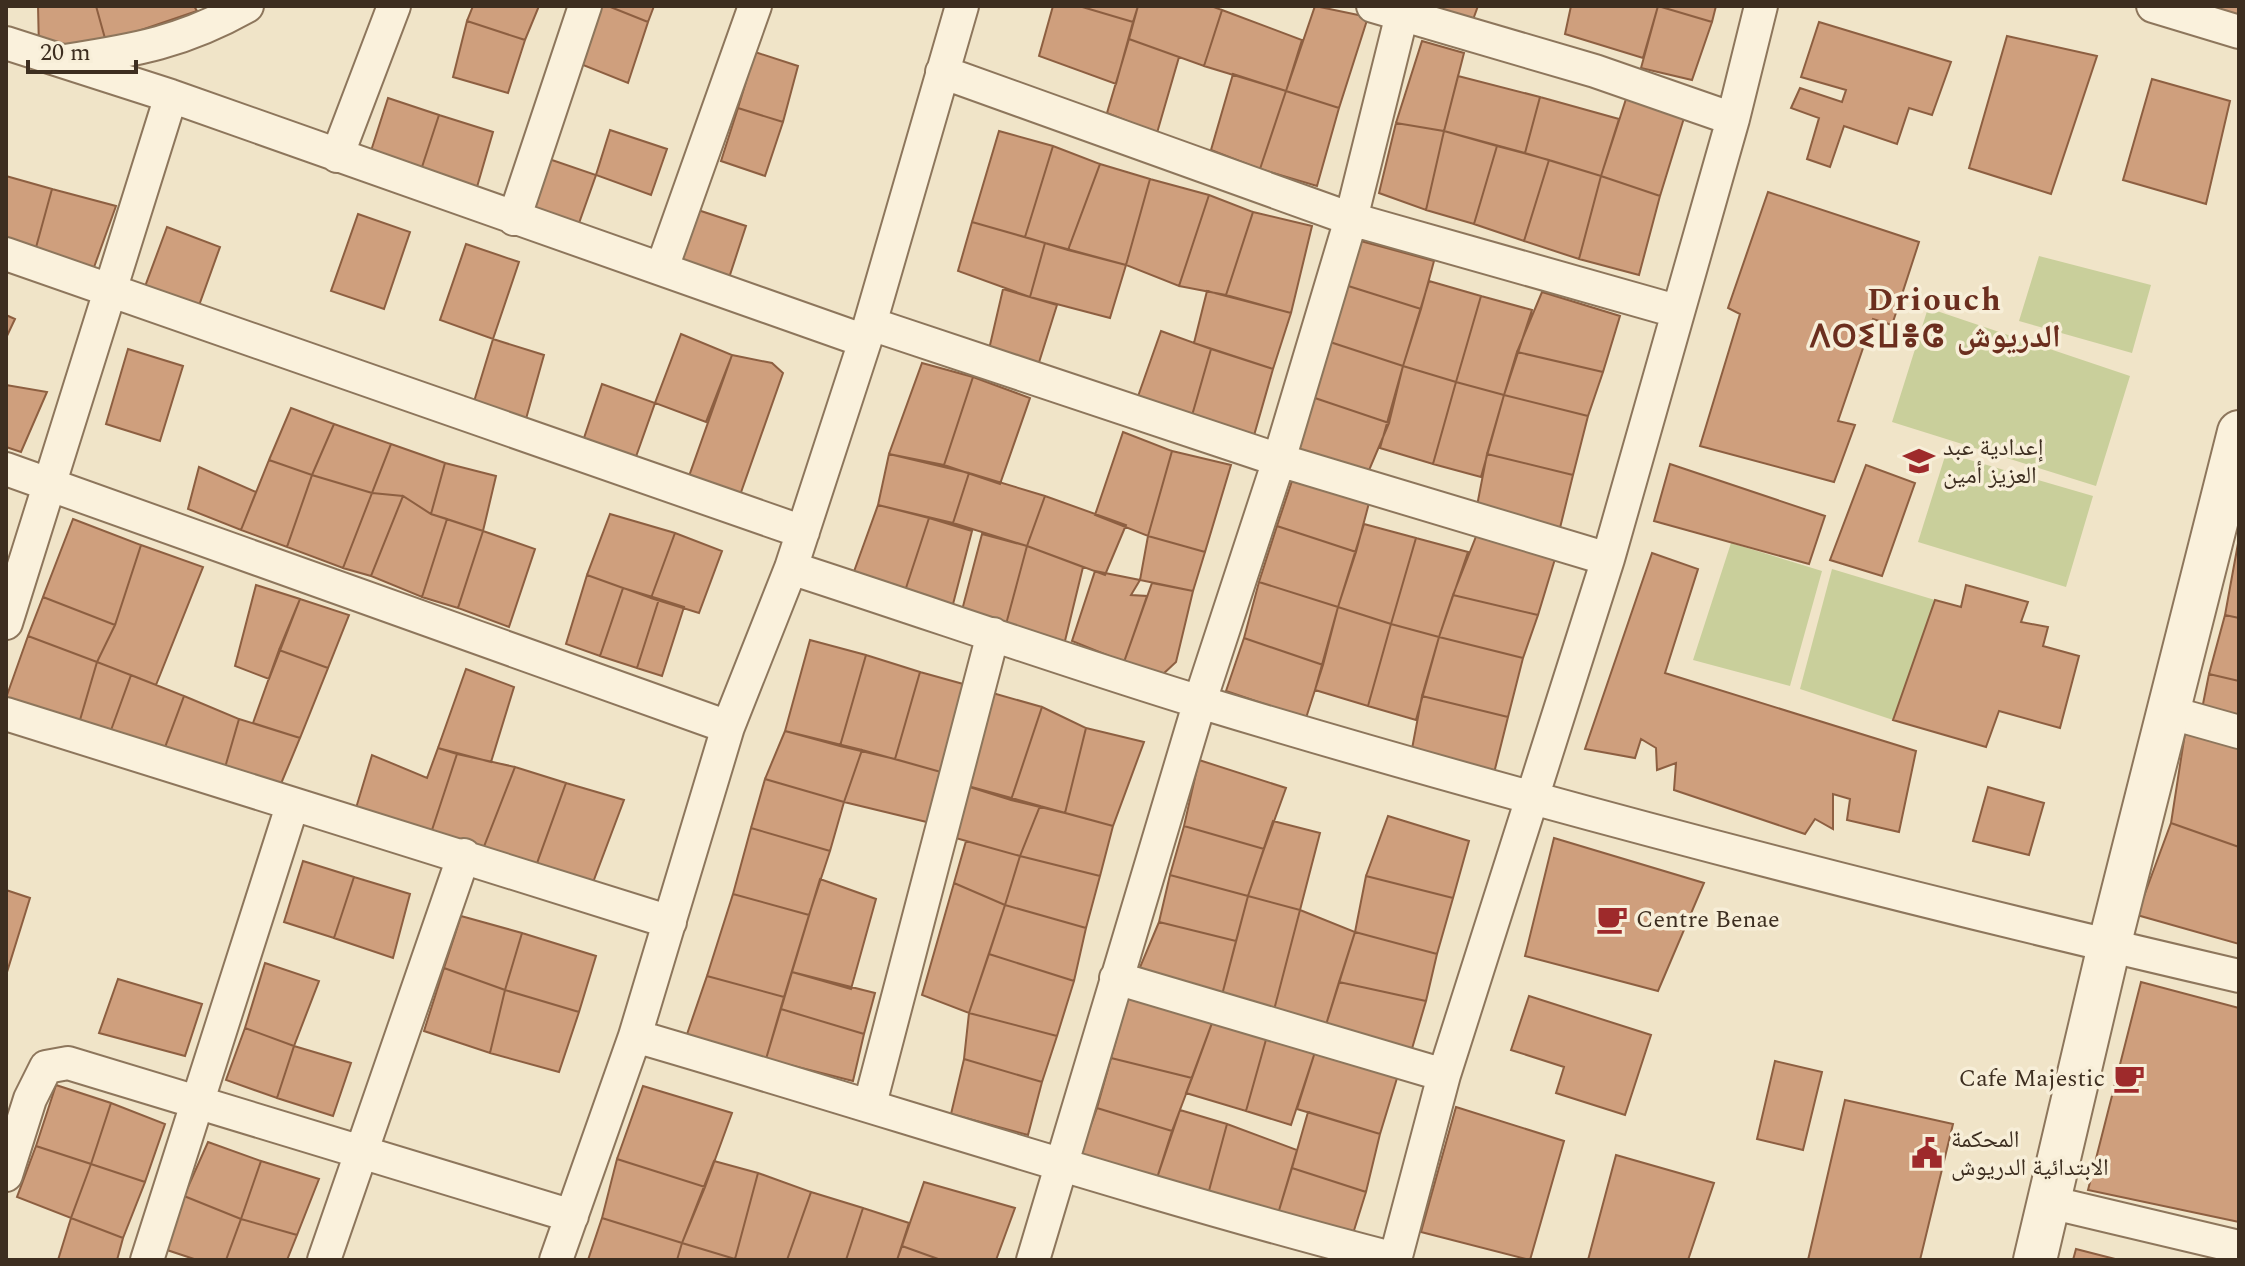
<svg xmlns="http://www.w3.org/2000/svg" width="2245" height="1266" font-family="Spectral,'Noto Naskh Arabic','Noto Sans Tifinagh',serif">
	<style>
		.green { fill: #c9cf9b }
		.building { fill: #cf9f7d; stroke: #8d5f41; stroke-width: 2 }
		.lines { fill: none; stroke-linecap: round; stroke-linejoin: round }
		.minor-casing { stroke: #8d765c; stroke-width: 36 }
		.tertiary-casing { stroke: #8d765c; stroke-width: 46 }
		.minor { stroke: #faf1dc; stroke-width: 32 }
		.tertiary { stroke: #faf1dc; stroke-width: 42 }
		.labels { text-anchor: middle; stroke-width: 7; stroke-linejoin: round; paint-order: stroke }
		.poi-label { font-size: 24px; fill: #3d2e20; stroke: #f7eed8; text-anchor: start }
		.district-label { font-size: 32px; font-weight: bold; letter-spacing: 2px; fill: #6b2e1e; stroke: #f7eed8 }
	</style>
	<rect width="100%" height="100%" fill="#f0e4c8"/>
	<path class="green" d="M2039,256L2151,285L2132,353L2019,321Z
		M1928,308L2130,376L2096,486L1892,422Z
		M1946,453L2093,496L2066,587L1918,542Z
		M1731,543L1822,571L1790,686L1693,660Z
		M1832,569L1935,600L1893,720L1800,689Z"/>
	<path class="building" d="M38,6H96L106,42L39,50Z
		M96,6H194L197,11L106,42Z
		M473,6H539L525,40L467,21Z
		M597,6H608L648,22L628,83L578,63Z
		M608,6H654L648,22Z
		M1053,6H1079L1133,22L1116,84L1039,56Z
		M1079,6H1138L1133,22Z
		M1138,6H1211L1222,10L1204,66L1129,39Z
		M1315,6L1368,17L1339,108L1286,91Z
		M1420,6H1478L1471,25Z
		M1571,6H1658L1643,58L1565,34Z
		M1658,6L1712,22L1692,80L1641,68Z
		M1658,6H1716L1712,22Z
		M2182,6H2239V23Z
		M1222,10L1302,40L1286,91L1204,66Z
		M467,21L525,40L508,93L453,77Z
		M1819,22L1951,62L1932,115L1909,108L1897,144L1844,126L1830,167L1807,159L1819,118L1791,108L1800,88L1842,102L1846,90L1801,77Z
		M2007,36L2097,56L2051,194L1969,168Z
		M1129,39L1179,57L1157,133L1107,113Z
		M1422,41L1464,53L1444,131L1396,123Z
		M755,52L798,66L783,122L738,108Z
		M1233,74L1286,91L1260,169L1211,150Z
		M1458,76L1540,97L1525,153L1444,131Z
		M2152,79L2230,101L2206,204L2123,180Z
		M1286,91L1339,108L1317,186L1260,169Z
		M1540,97L1619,119L1601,176L1525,153Z
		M388,98L439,115L421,170L370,154Z
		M1626,99L1684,118L1660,196L1601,176Z
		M738,108L783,122L765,176L721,161Z
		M439,115L493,132L477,187L421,170Z
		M1396,123L1444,131L1426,210L1379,193Z
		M610,130L667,149L651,195L596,175Z
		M999,131L1053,146L1025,237L972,222Z
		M1444,131L1497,146L1474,224L1426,210Z
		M1053,146L1100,164L1068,250L1025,237Z
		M1497,146L1549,160L1524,241L1474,224Z
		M549,159L596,175L578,226L531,211Z
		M1549,160L1601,176L1579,259L1524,241Z
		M1100,164L1150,179L1126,265L1068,250Z
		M6,176L52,189L35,251L6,243Z
		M1601,176L1660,196L1639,275L1579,259Z
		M1150,179L1209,195L1179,286L1126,265Z
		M52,189L116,206L93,270L35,251Z
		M1768,192L1919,242L1892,325L1873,319L1838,421L1855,425L1834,482L1700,446L1740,314L1728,308Z
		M1209,195L1253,212L1226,295L1179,286Z
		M698,210L746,226L727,284L679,268Z
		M1253,212L1312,226L1291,313L1226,295Z
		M358,214L410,232L384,309L331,291Z
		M972,222L1045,243L1030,297L958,271Z
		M167,227L220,247L197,311L143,292Z
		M1357,240L1434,261L1421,309L1342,284Z
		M1045,243L1126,265L1110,318L1030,297Z
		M466,244L519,262L493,339L440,320Z
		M1429,281L1481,296L1456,382L1403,366Z
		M1342,284L1421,309L1403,366L1324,340Z
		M1003,289L1057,305L1036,372L987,358Z
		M1207,291L1291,313L1273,369L1194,343Z
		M1542,292L1620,316L1603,372L1517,352Z
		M1481,296L1532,310L1504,395L1456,382Z
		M6,315L15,319L6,338Z
		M1161,331L1211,349L1191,419L1136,402Z
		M681,334L732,355L706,422L655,403Z
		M493,339L544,355L524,426L472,408Z
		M1324,340L1403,366L1389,423L1309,396Z
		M128,349L183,366L160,441L106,424Z
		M1211,349L1273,369L1253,439L1191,419Z
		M1517,352L1603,372L1588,416L1504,395Z
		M732,355L772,363L783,373L739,498L688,479Z
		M922,363L973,377L944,465L889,454Z
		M1403,366L1456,382L1433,464L1380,448Z
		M973,377L1030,398L1000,484L944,465Z
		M1456,382L1504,395L1481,477L1433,464Z
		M602,384L655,403L633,465L581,447Z
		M6,385L47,392L21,452L6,447Z
		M1504,395L1588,416L1573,475L1487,454Z
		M1309,396L1389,423L1367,475L1298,451Z
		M291,408L334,424L312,475L269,460Z
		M334,424L391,444L372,493L312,475Z
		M1123,432L1172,451L1148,536L1095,515Z
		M391,444L445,463L431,514L403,496L372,493Z
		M1172,451L1231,465L1205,552L1148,536Z
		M889,454L969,473L953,523L878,505Z
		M1487,454L1573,475L1559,532L1476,511Z
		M269,460L312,475L287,547L241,530Z
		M445,463L496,476L483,531L431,514Z
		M1670,464L1825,516L1809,564L1654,521Z
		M1866,465L1915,483L1882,576L1830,560Z
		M199,467L256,492L241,530L188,509Z
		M969,473L1045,496L1027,546L953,523Z
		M312,475L372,493L343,568L287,547Z
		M1292,481L1369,503L1356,552L1277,526Z
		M372,493L403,496L371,576L343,568Z
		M403,496L431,514L447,519L422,597L371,576Z
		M1045,496L1126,525L1105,575L1027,546Z
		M878,505L929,518L904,594L852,577Z
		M610,514L675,533L651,598L587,575Z
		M929,518L972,531L952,608L904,594Z
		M73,519L141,545L115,625L43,597Z
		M447,519L483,531L458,608L422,597Z
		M1364,524L1416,538L1391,624L1338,607Z
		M1277,526L1356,552L1338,607L1259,582Z
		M483,531L535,549L509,627L458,608Z
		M675,533L722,551L699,613L651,598Z
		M982,534L1027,546L1005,628L961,614Z
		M1477,534L1555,559L1538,615L1453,595Z
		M1148,536L1205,552L1193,591L1140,580Z
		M1416,538L1468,552L1439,637L1391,624Z
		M2239,538V618L2225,615Z
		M141,545L203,567L156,685L97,662L115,625Z
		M1027,546L1083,567L1064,645L1005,628Z
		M1652,553L1698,569L1665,673L1916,751L1899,832L1847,820L1850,799L1833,794V829L1815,819L1805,834L1674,790L1676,763L1657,770L1656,748L1641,739L1635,758L1585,749Z
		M1095,571L1140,580L1131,595L1147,596L1124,662L1072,641Z
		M587,575L623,588L600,656L566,644Z
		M1259,582L1338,607L1323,665L1244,638Z
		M1152,583L1193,591L1176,662L1162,675L1124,662Z
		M256,585L300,599L269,679L235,666Z
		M1966,585L2028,602L2021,622L2048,627L2043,646L2079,656L2060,728L1999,711L1986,747L1893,720L1935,600L1961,607Z
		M623,588L659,599L637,668L600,656Z
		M1453,595L1538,615L1523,658L1439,637Z
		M43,597L115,625L97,662L28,636Z
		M300,599L349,615L328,668L279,650Z
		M659,599L684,607L662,676L637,668Z
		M1338,607L1391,624L1368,706L1315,690Z
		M2225,615L2239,618V681L2209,674Z
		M1391,624L1439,637L1416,720L1368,706Z
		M28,636L97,662L80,720L6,698Z
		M1439,637L1523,658L1508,717L1422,696Z
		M1244,638L1323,665L1306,718L1226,691Z
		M810,640L866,655L840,746L785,731Z
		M279,650L328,668L300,738L253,723Z
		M866,655L920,672L895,759L840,746Z
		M97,662L131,675L110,733L80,720Z
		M466,669L514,687L491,762L438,748Z
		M920,672L974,687L948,774L895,759Z
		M2209,674L2239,681V718L2202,709Z
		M131,675L184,696L164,750L110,733Z
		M989,692L1042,707L1011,800L957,783Z
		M184,696L239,719L224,771L164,750Z
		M1422,696L1508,717L1494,773L1411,754Z
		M1042,707L1086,728L1065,813L1011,800Z
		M239,719L300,738L278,791L224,771Z
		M1086,728L1144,742L1113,826L1065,813Z
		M785,731L862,750L844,802L765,779Z
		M2185,733L2239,748V847L2171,823Z
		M438,748L457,754L431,833L356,808L372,755L427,778Z
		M862,750L948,774L935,824L844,802Z
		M457,754L515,767L483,849L431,833Z
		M1199,760L1286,788L1264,849L1184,826Z
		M515,767L566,783L536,866L483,849Z
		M765,779L844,802L830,851L751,828Z
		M566,783L624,800L592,885L536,866Z
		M957,783L1040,806L1020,856L945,835Z
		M1988,787L2044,803L2029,855L1973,841Z
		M1040,806L1113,826L1100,876L1020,856Z
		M1388,816L1469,841L1453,898L1366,876Z
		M1273,821L1320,833L1300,910L1248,896Z
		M2171,823L2239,847V944L2137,915Z
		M1184,826L1264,849L1248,896L1170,875Z
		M751,828L830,851L809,915L733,894Z
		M1554,838L1704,883L1658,991L1525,956Z
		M966,841L1020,856L1005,905L954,883Z
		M1020,856L1100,876L1086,928L1005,905Z
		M303,861L354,877L334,938L284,922Z
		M1170,875L1248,896L1236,941L1159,922Z
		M1366,876L1453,898L1437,954L1355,932Z
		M354,877L410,894L393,958L334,938Z
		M820,879L876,899L851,989L792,972Z
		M954,883L1005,905L969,1013L922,995Z
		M6,890L30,898L7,972L6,971Z
		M733,894L809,915L784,997L707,976Z
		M1248,896L1300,910L1274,1010L1222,995Z
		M1005,905L1086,928L1074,981L989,954Z
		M1300,910L1355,932L1325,1028L1274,1010Z
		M461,916L522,933L505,990L444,968Z
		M1159,922L1236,941L1222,995L1138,972Z
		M1355,932L1437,954L1426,1001L1339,982Z
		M522,933L596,956L579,1012L505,990Z
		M989,954L1074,981L1057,1036L969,1013Z
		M265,963L319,981L294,1046L245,1028Z
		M444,968L505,990L490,1053L424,1031Z
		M792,972L875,993L864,1034L781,1009Z
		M707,976L784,997L766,1059L685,1040Z
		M118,979L202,1004L185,1056L99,1033Z
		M1339,982L1426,1001L1411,1052L1325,1028Z
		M2141,982L2239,1008V1222L2088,1190Z
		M505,990L579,1012L559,1072L490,1053Z
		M1129,995L1212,1023L1192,1078L1111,1058Z
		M1529,996L1651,1035L1625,1115L1556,1093L1564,1067L1511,1050Z
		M781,1009L864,1034L853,1081L766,1059Z
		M969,1013L1057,1036L1042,1082L964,1059Z
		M1212,1023L1267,1036L1246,1111L1186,1093Z
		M245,1028L294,1046L277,1098L226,1080Z
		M1267,1036L1315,1052L1291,1125L1246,1111Z
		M294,1046L351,1063L333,1116L277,1098Z
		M1315,1052L1398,1075L1380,1134L1297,1109Z
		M1111,1058L1192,1078L1172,1131L1097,1108Z
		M964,1059L1042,1082L1028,1135L951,1114Z
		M1775,1061L1822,1072L1803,1150L1757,1139Z
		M56,1085L111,1103L91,1164L36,1146Z
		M643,1086L732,1113L705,1187L617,1159Z
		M1845,1100L1953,1124L1920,1260H1808Z
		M111,1103L165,1124L145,1182L91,1164Z
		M1456,1107L1564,1141L1530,1260L1421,1232Z
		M1097,1108L1172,1131L1156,1181L1078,1161Z
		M1180,1110L1227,1124L1207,1198L1156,1181Z
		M1308,1112L1380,1134L1366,1192L1292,1168Z
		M1227,1124L1297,1150L1277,1217L1207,1198Z
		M208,1142L261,1161L241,1219L184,1196Z
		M36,1146L91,1164L71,1218L17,1197Z
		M1616,1155L1714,1183L1688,1260H1588Z
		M617,1159L705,1187L682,1243L602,1218Z
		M261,1161L319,1179L297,1235L241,1219Z
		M714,1161L758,1173L735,1259L682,1243Z
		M91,1164L145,1182L123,1238L71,1218Z
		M1292,1168L1366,1192L1351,1240L1277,1217Z
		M758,1173L811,1192L787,1260L735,1259Z
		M924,1182L1015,1208L996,1260H941L902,1246Z
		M811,1192L863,1208L846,1260H787Z
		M184,1196L241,1219L226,1260H197L167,1250Z
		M863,1208L909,1223L897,1260H846Z
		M71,1218L123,1238L117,1260H58Z
		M602,1218L682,1243L677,1260H588Z
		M241,1219L297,1235L287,1260H226Z
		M682,1243L735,1259L734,1260H677Z
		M902,1246L941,1260H897Z
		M2076,1249L2119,1260H2073Z"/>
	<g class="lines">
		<defs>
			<path id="minor" d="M1373,6L1595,71L1733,119
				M2153,6L2239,32
				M6,43L171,96L865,341
				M65,61C136,50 183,42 247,6
				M942,72L1351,219L1676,311
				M337,156L394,6
				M514,219L585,6
				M6,254L803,532
				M662,268L755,6
				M871,324L1279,460L1608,559
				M6,469L728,727
				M791,568C927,612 1063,660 1200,702C1543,806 1890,895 2239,976
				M6,623L171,96
				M2168,712L2239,732
				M6,714L670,922
				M1116,978L1444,1075
				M635,1036C889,1110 1139,1193 1395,1259
				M870,1104L993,634
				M6,1175L30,1099L46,1067L68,1063L572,1216
				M2049,1202L2239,1247
				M147,1260L292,806
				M324,1260L464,855
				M556,1260L635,1036L728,727L791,568L865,341L962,6
				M1033,1260L1200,701L1279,460L1351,219L1404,6
				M1395,1260L1444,1075L1608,559L1733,119L1761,6"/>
			<path id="tertiary" d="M2035,1260L2109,946L2239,432"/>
		</defs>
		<use href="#minor" class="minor-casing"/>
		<use href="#tertiary" class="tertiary-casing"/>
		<use href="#minor" class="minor"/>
		<use href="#tertiary" class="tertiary"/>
	</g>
	<defs>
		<symbol id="university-bare" viewBox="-9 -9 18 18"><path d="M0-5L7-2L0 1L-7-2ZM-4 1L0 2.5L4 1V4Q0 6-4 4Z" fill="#9e2a2b" stroke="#f7eed8" stroke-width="2.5" paint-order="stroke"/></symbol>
		<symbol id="cafe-bare" viewBox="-9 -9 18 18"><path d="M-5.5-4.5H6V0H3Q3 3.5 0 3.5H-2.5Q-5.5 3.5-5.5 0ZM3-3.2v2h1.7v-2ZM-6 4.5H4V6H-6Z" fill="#9e2a2b" stroke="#f7eed8" stroke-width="2.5" paint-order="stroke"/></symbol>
		<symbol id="civic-bare" viewBox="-9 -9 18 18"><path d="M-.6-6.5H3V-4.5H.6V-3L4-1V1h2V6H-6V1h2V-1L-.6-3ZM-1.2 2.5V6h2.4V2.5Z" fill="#9e2a2b" stroke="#f7eed8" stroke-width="2.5" paint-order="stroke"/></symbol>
	</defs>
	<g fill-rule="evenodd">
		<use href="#university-bare" x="1897" y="439" width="44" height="44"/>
		<use href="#cafe-bare" x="1590" y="897" width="44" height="44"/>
		<use href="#cafe-bare" x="2107" y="1056" width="44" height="44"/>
		<use href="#civic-bare" x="1905" y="1131" width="44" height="44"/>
	</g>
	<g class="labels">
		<g class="poi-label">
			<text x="1943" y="455">إعدادية عبد<tspan x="1943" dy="28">العزيز أمين</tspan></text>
			<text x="1636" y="927">Centre Benae</text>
			<text x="2105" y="1086" text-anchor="end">Cafe Majestic</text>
			<text x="1951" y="1147">المحكمة<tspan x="1951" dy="28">الابتدائية الدريوش</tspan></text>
		</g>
		<g class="district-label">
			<text x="1935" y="310">Driouch<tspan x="1935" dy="37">ⴷⵔⵉⵡⴻⵛ الدريوش</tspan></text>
		</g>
	</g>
	<rect width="2245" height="1266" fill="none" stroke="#3d2e20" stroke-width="16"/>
	<path d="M28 60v12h108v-12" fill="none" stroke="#3d2e20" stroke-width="4"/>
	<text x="40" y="60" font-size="24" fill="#3d2e20" stroke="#f7eed8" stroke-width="6" paint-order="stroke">20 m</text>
</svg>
